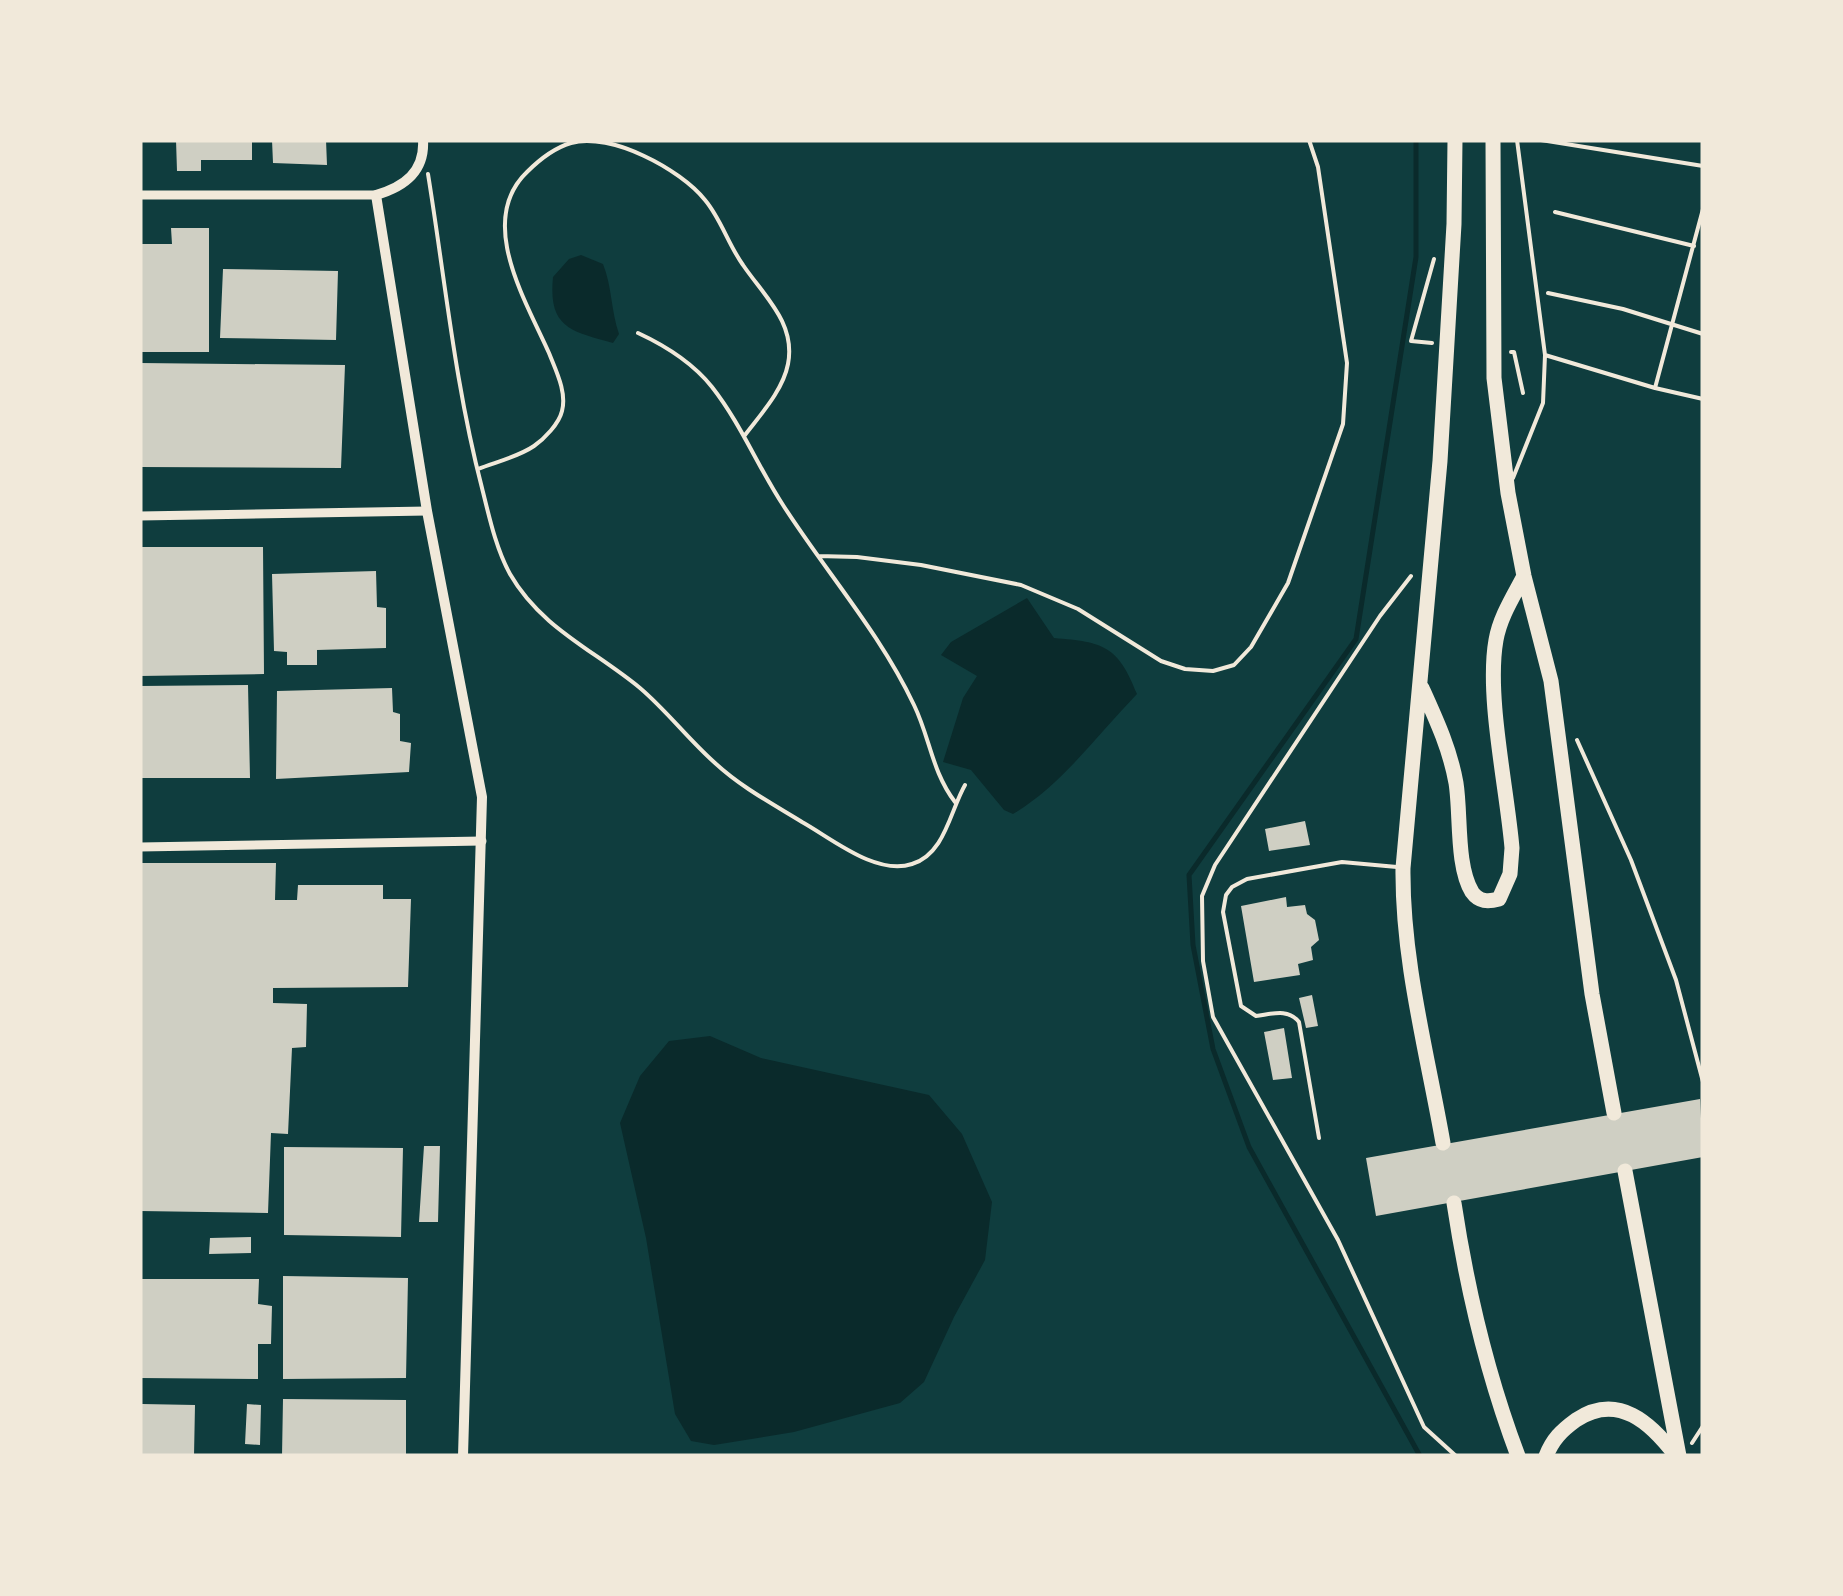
<svg xmlns="http://www.w3.org/2000/svg" width="1843" height="1596" font-family="'Zilla Slab',serif">
	<style>
		.water { fill: #0a2a2b }
		.lines { fill: none; stroke-linecap: round; stroke-linejoin: round }
		.stream { stroke: #0a2a2b; stroke-width: 5 }
		.building { fill: #cfcfc3 }
		.path { stroke: #f1e9da; stroke-width: 4 }
		.service { stroke: #f1e9da; stroke-width: 4 }
		.minor { stroke: #f1e9da; stroke-width: 9 }
		.tertiary { stroke: #f1e9da; stroke-width: 10 }
		.motorway { stroke: #f1e9da; stroke-width: 15 }
	</style>
	<rect width="100%" height="100%" fill="#0f3d3e"/>
	<path class="water" d="M581,255L603,264C612,286 611,311 619,334L613,343C571,331 548,328 553,277L569,259Z
		M1027,598L1054,638C1104,642 1118,646 1137,694C1097,735 1062,785 1013,814L1004,810L971,770L943,762L963,698L977,676L941,655L951,642Z
		M710,1036L761,1058L929,1095L962,1134L992,1202L985,1260L954,1317L924,1382L900,1403L794,1432L714,1445L691,1441L675,1414L646,1238L620,1123L640,1076L669,1041Z"/>
	<g class="lines">
		<path class="stream" d="M1416,140V257L1356,639L1189,875L1193,945L1213,1049L1249,1147L1420,1456"/>
	</g>
	<path class="building" d="M176,140H252V160H201V171H177Z
		M272,140H326L327,165L273,163Z
		M171,228H209V352H140V244H172Z
		M223,269L338,271L336,340L220,338Z
		M140,363L345,365L341,468L140,467Z
		M140,547H263L264,674L140,676Z
		M376,571L377,607L386,608V648L317,650V665H287V652L274,651L272,574Z
		M248,685L250,778H142L140,686Z
		M392,688L393,712L400,714V741L411,743L409,772L276,779L277,691Z
		M1305,821L1310,845L1269,851L1265,829Z
		M140,863H276L275,900H297L298,885H383V899H411L408,987L273,988V1003L307,1004L306,1047L292,1048L288,1134L271,1133L268,1213L140,1211Z
		M1286,897L1287,907L1305,905L1307,914L1315,920L1319,940L1311,947L1313,960L1298,964L1300,975L1254,982L1241,906Z
		M1312,995L1318,1026L1306,1028L1299,998Z
		M1284,1028L1292,1078L1273,1080L1264,1032Z
		M1700,1099L1703,1157L1376,1216L1366,1158Z
		M424,1146H440L438,1222H419Z
		M284,1147L403,1148L401,1237L284,1235Z
		M251,1237V1253L209,1254L210,1238Z
		M283,1276L408,1278L406,1378L283,1379Z
		M140,1279H259L258,1304L272,1306L271,1344H258V1379L140,1378Z
		M283,1399L406,1400V1456H282Z
		M142,1404L195,1405L194,1456H141Z
		M247,1404L261,1405L260,1445L245,1444Z"/>
	<g class="lines">
		<path class="path" d="M428,174C445,279 455,385 482,488C489,516 496,549 510,574C541,628 594,650 640,688C667,711 688,739 715,763C741,787 771,803 802,822C831,838 876,876 912,864C945,854 950,811 965,785
			M638,333C666,346 693,363 712,387C741,424 758,467 783,505C826,572 880,633 914,705C930,738 932,772 955,802
			M1432,343L1411,341L1434,259
			M1511,352H1514L1523,393
			M478,469C496,462 518,457 534,446C544,439 559,424 562,411C567,392 556,371 549,353C526,301 476,221 527,172C539,160 554,148 571,143C611,132 680,169 705,200C721,219 728,244 743,265C764,296 796,323 788,364C783,390 761,414 745,435
			M818,556L857,557L921,565L1021,585L1078,609L1161,661L1185,669L1213,671L1234,665L1251,647L1288,583L1343,424L1347,363L1318,167L1309,140
			M1411,576L1380,616L1215,865L1202,896L1203,961L1213,1017L1338,1240L1424,1427L1456,1456
			M1577,740L1631,860L1676,980L1703,1082
			M1692,1443L1703,1426"/>
		<path class="service" d="M1541,140L1703,166
			M1555,212L1694,246
			M1548,293L1623,309L1703,334
			M1545,355L1655,388L1703,399
			M1655,388L1703,209
			M1513,478L1543,403L1545,355L1517,140
			M1319,1138L1299,1022C1288,1008 1272,1014 1256,1016L1241,1006L1223,912L1226,895L1232,887L1247,879L1342,862L1397,867"/>
		<path class="minor" d="M140,195H376
			M140,516L427,511
			M140,847L482,841"/>
		<path class="tertiary" d="M423,140C425,172 404,187 376,195L427,511L482,797L463,1456"/>
		<path class="motorway" d="M1493,140L1494,378L1508,493L1524,576L1551,681L1592,994L1614,1113
			M1422,688C1436,719 1450,749 1456,783C1461,814 1456,866 1472,892C1479,902 1488,902 1499,899L1510,874L1512,848C1507,788 1486,696 1496,640C1500,617 1513,597 1524,576
			M1443,1143C1427,1052 1402,960 1403,868L1440,461L1454,224L1455,140
			M1625,1171L1679,1456
			M1454,1203C1467,1289 1487,1374 1518,1456
			M1546,1456C1553,1439 1561,1431 1576,1420C1618,1392 1651,1423 1676,1456"/>
	</g>
	<rect width="1843" height="1596" fill="none" stroke="#f1e9da" stroke-width="285"/>
</svg>
